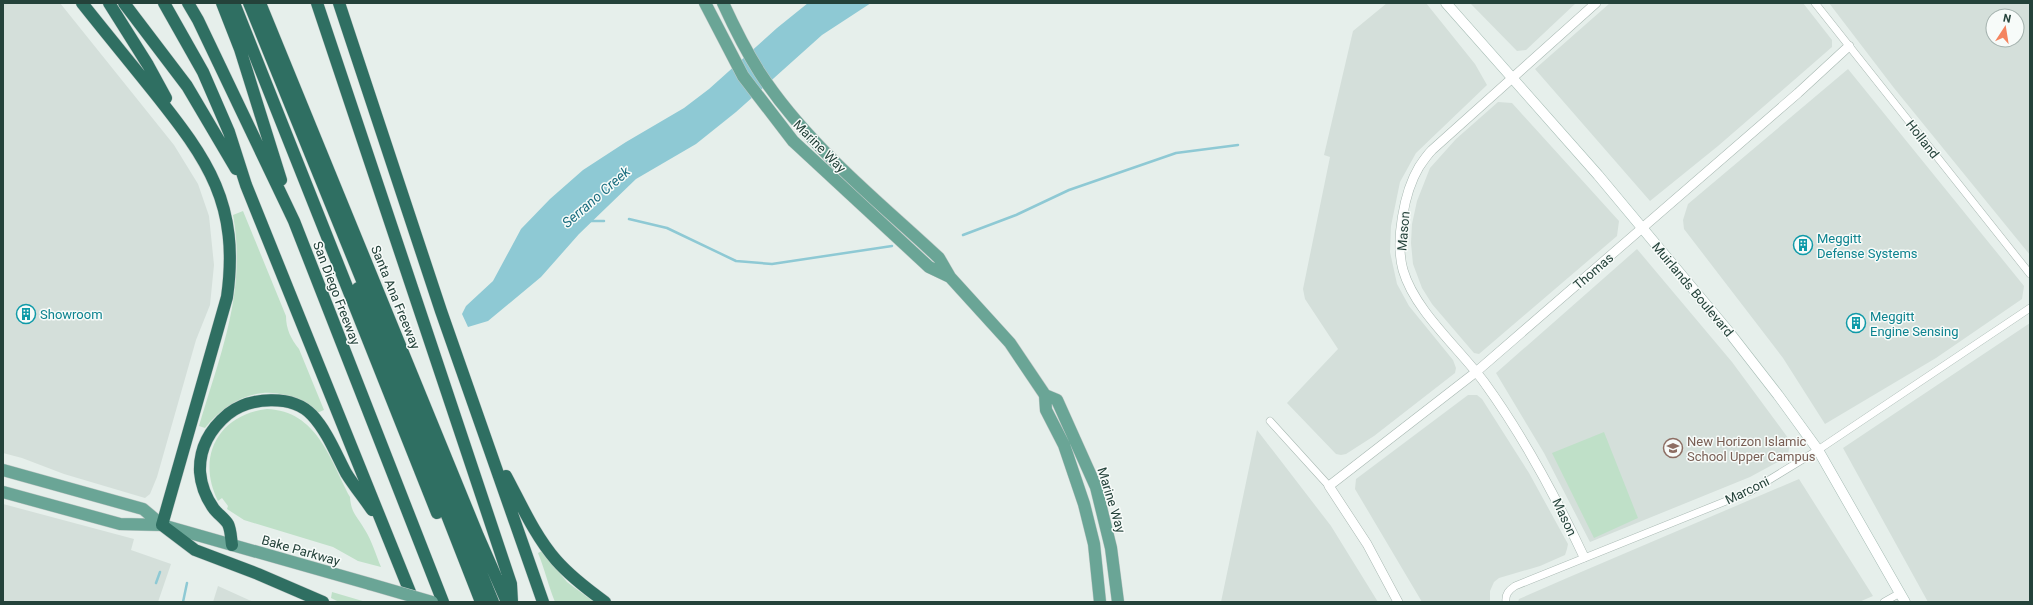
<svg xmlns="http://www.w3.org/2000/svg" width="2033" height="605" font-family="Roboto,sans-serif">
	<style>
		.built { fill: #d4dfda; fill-rule: evenodd }
		.green { fill: #bfe0c8 }
		.water { fill: #8ec9d4 }
		.lines { fill: none; stroke-linecap: round; stroke-linejoin: round }
		.stream { stroke: #8ec9d4; stroke-width: 2.5 }
		.minor-casing { stroke: #a8b8b2; stroke-width: 8 }
		.tertiary-casing { stroke: #a8b8b2; stroke-width: 10 }
		.secondary-casing { stroke: #a4bbb3; stroke-width: 11 }
		.primary-casing { stroke: #c2cac8; stroke-width: 13 }
		.motorway-casing { stroke: #c2cac8; stroke-width: 13 }
		.minor { stroke: #fff; stroke-width: 7 }
		.tertiary { stroke: #fff; stroke-width: 9 }
		.secondary { stroke: #fff; stroke-width: 10 }
		.primary { stroke: #6aa596; stroke-width: 12 }
		.motorway { stroke: #2f6f62; stroke-width: 12 }
		.primary-bridge-casing { stroke: #c2cac8; stroke-width: 13; stroke-linecap: butt }
		.primary-bridge { stroke: #6aa596; stroke-width: 12 }
		.labels { text-anchor: middle; stroke-width: 3; stroke-linejoin: round; paint-order: stroke }
		.street-label { font-size: 13px; fill: #24423a; stroke: #f7fbf9 }
		.culture-label { font-size: 13px; fill: #0d838f; stroke: #f7fbf9; text-anchor: start }
		.education-label { font-size: 13px; fill: #785e54; stroke: #f7fbf9; text-anchor: start }
		.water-label { font-size: 14px; font-style: italic; fill: #1c6f80; stroke: #f7fbf9 }
	</style>
	<rect width="100%" height="100%" fill="#e6efeb"/>
	<path class="built" d="M3,3H60L174,145L198,184L209,216L214,265L210,305L196,340L157,477L150,494L145,498L64,474L22,458L3,453Z
		M1387,3H1426L1475,64L1487,85L1416,153L1400,182L1391,226L1390,252L1397,284L1409,306L1453,360L1456,368L1455,373L1374,436L1346,454L1341,455L1336,454L1287,403L1338,349L1305,299L1303,289L1330,157L1324,155L1353,31Z
		M1470,3H1576L1526,50L1517,51Z
		M1610,3H1803L1832,40V47L1718,146L1650,201L1535,69Z
		M1829,3H2030V255L1894,88ZM1993,16H2017V40H1993Z
		M1848,69L2024,286L2022,299L1936,358L1825,424L1783,358L1684,229L1683,220L1688,204Z
		M1498,102L1512,103L1619,221L1617,236L1479,354L1474,353L1432,304L1422,288L1413,264L1411,243L1412,224L1417,201L1430,168L1456,139Z
		M1637,249L1732,362L1791,442L1787,457L1750,477L1590,542L1544,453L1496,373Z
		M2030,323V602H1928L1843,448Z
		M1468,395H1477L1482,399L1529,473L1568,544L1567,549L1565,555L1540,566L1499,578L1494,582L1490,591V602H1422L1355,489L1356,479Z
		M1257,430L1331,526L1378,602H1221Z
		M1799,479L1873,596L1859,602H1518L1519,599L1567,578Z
		M3,504L134,539L131,550L171,564L158,602H3Z
		M218,586L249,600L254,602H213Z"/>
	<path class="green" d="M243,211L286,316C286,329 291,339 299,349L324,410L317,413C308,407 298,400 287,396C256,385 224,404 205,428L199,426C220,355 247,291 233,215Z
		M267,409C317,411 330,459 350,497C351,514 358,517 365,530C372,541 376,555 381,567L358,561L333,547L244,520L227,509L228,506L222,498L218,501C196,457 218,415 267,409Z
		M1604,432L1638,518L1594,538L1552,453Z
		M542,551L567,582L594,602H555C548,585 545,570 538,553Z
		M332,592L366,602H339L331,598Z"/>
	<path class="water" d="M808,3H871L822,35L736,112L696,144L636,179L579,234L541,277L488,321L468,327L462,314L466,306L493,281L521,229L550,199L583,170L626,142L684,108L709,89L777,28Z"/>
	<g class="lines">
		<path class="stream" d="M629,219L667,228L736,261L772,264L892,246
			M591,221H604
			M963,235L1016,215L1069,190L1176,153L1238,145
			M156,583L160,572
			M183,602L187,583"/>
		<defs>
			<path id="minor" d="M1815,3L2030,274
				M1270,421L1329,486
				M1506,602C1505,594 1509,590 1515,586L1751,491L1818,450L2030,308
				M1884,602L1900,593"/>
			<path id="tertiary" d="M1584,557C1555,495 1524,437 1484,382C1458,347 1415,311 1403,270C1395,241 1404,192 1419,167C1423,161 1427,155 1432,150L1596,3
				M1398,602L1367,544L1329,486L1476,372L1798,93L1849,46"/>
			<path id="secondary" d="M1446,3L1598,175L1729,332L1778,395L1818,450L1905,602"/>
			<path id="primary" d="M705,3L743,76L793,141L929,267L950,277
				M723,3C734,27 746,51 760,73C807,145 877,200 939,258L950,277L1010,343L1045,395L1046,410L1064,445L1084,504L1094,544L1100,602
				M1045,395L1057,400L1096,487L1111,548L1118,602
				M3,470L143,509L162,525
				M3,492L120,524L162,525L370,584"/>
			<path id="motorway" d="M82,3C105,32 129,61 153,91C208,160 240,204 227,297L162,525L195,550L258,574L323,602
				M109,3L148,65L166,98
				M124,3L187,86L236,169
				M164,3L203,72L229,132L246,185L414,602
				M188,3L198,20L294,221L443,602
				M222,3L240,49L281,180
				M234,3L437,513
				M249,3L493,602
				M260,3L478,536L507,602
				M317,3L511,584L512,602
				M339,3L441,311L543,602
				M358,288L481,602
				M506,476C521,504 535,536 556,560C570,576 587,589 605,602
				M232,545C231,539 231,530 228,524C225,519 218,514 214,509C206,498 201,484 200,472C199,448 210,429 228,414C250,397 292,394 312,415C327,431 336,454 346,473C354,486 364,498 372,510"/>
		</defs>
		<use href="#minor" class="minor-casing"/>
		<use href="#tertiary" class="tertiary-casing"/>
		<use href="#secondary" class="secondary-casing"/>
		<use href="#primary" class="primary-casing"/>
		<use href="#motorway" class="motorway-casing"/>
		<use href="#minor" class="minor"/>
		<use href="#tertiary" class="tertiary"/>
		<use href="#secondary" class="secondary"/>
		<use href="#primary" class="primary"/>
		<use href="#motorway" class="motorway"/>
		<defs>
			<path id="primary-bridge" d="M370,584L432,602"/>
		</defs>
		<use href="#primary-bridge" class="primary-bridge-casing"/>
		<use href="#primary-bridge" class="primary-bridge"/>
	</g>
	<defs>
		<symbol id="building-ring" viewBox="-11 -11 22 22"><circle r="9.5" fill="#f7fbf9" stroke="#0f9aa8" stroke-width="1.5"/><path d="M-4-6H4V6H1V3H-1V6H-4ZM-2.5-4.3h1.7v1.8h-1.7ZM.8-4.3h1.7v1.8H.8ZM-2.5-1h1.7V.8h-1.7ZM.8-1h1.7V.8H.8Z" fill="#0f9aa8"/></symbol>
		<symbol id="school-ring" viewBox="-11 -11 22 22"><circle r="9.5" fill="#f7fbf9" stroke="#8d6e63" stroke-width="1.5"/><path d="M0-5L7-2L0 1L-7-2ZM-4 1L0 2.5L4 1V4Q0 6-4 4Z" fill="#8d6e63"/></symbol>
	</defs>
	<g fill-rule="evenodd">
		<use href="#building-ring" x="1792" y="234" width="22" height="22"/>
		<use href="#building-ring" x="15" y="303" width="22" height="22"/>
		<use href="#building-ring" x="1845" y="312" width="22" height="22"/>
		<use href="#school-ring" x="1662" y="437" width="22" height="22"/>
	</g>
	<g class="labels">
		<g class="street-label">
			<text transform="translate(1923 139) rotate(52)" y="5">Holland</text>
			<text transform="translate(820 146) rotate(45)" y="5">Marine Way</text>
			<text transform="translate(1403 231) rotate(-85)" y="5">Mason</text>
			<text transform="translate(1593 271) rotate(-41)" y="5">Thomas</text>
			<text transform="translate(1693 289) rotate(50)" y="5">Muirlands Boulevard</text>
			<text transform="translate(337 293) rotate(69)" y="5">San Diego Freeway</text>
			<text transform="translate(396 297) rotate(68)" y="5">Santa Ana Freeway</text>
			<text transform="translate(1747 490) rotate(-26)" y="5">Marconi</text>
			<text transform="translate(1112 500) rotate(73)" y="5">Marine Way</text>
			<text transform="translate(1565 517) rotate(65)" y="5">Mason</text>
			<text transform="translate(301 550) rotate(16)" y="5">Bake Parkway</text>
		</g>
		<g class="culture-label">
			<text x="1817" y="243">Meggitt<tspan x="1817" dy="15">Defense Systems</tspan></text>
			<text x="40" y="319">Showroom</text>
			<text x="1870" y="321">Meggitt<tspan x="1870" dy="15">Engine Sensing</tspan></text>
		</g>
		<g class="education-label">
			<text x="1687" y="446">New Horizon Islamic<tspan x="1687" dy="15">School Upper Campus</tspan></text>
		</g>
		<g class="water-label">
			<text transform="translate(596 197) rotate(-41)" y="5">Serrano Creek</text>
		</g>
	</g>
	<rect width="2033" height="605" fill="none" stroke="#24423a" stroke-width="8"/>
	<g transform="translate(2005 28) rotate(12)"><circle r="19" fill="#f7fbf9" stroke="#a3b1ad"/>
	<path d="M0-3L7 15L0 10L-7 15Z" fill="#f4845f"/>
	<text y="-6" font-size="11" font-weight="bold" text-anchor="middle" fill="#24423a">N</text>
	</g>
</svg>
